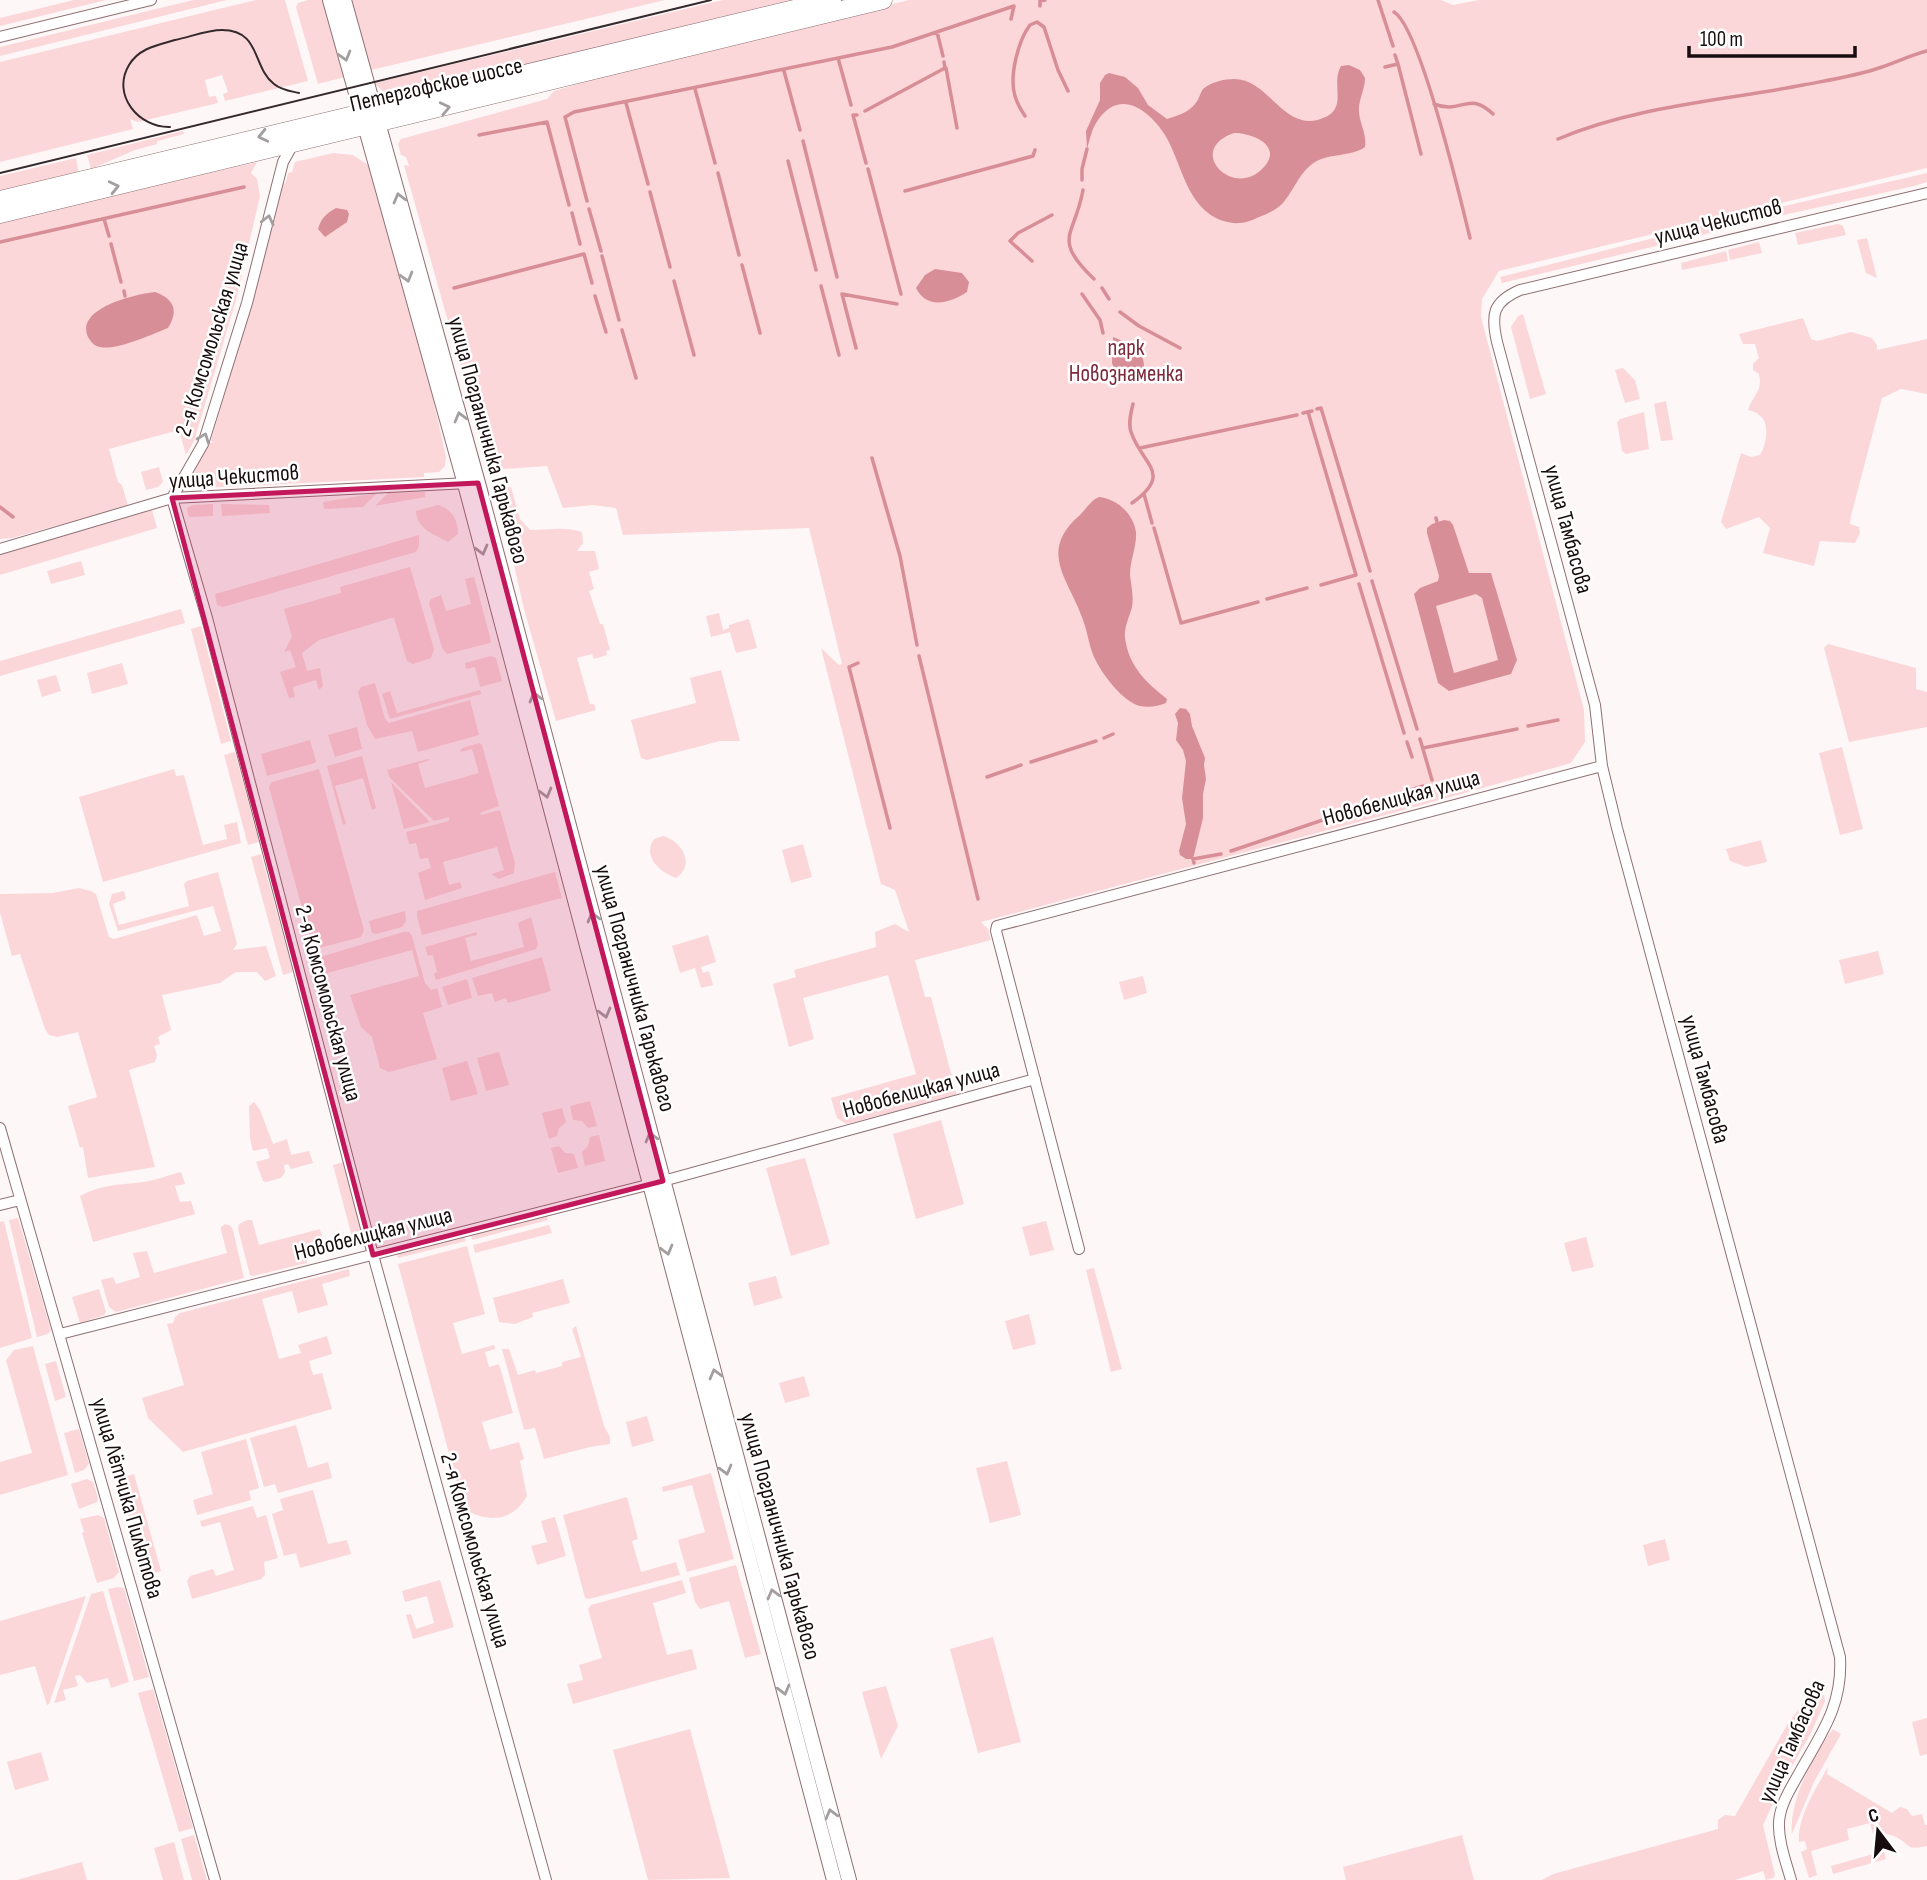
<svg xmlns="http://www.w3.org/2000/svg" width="1927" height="1880" font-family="'Sofia Sans Condensed',sans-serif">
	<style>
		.green { fill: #fcd7da }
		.water { fill: #d88e97; fill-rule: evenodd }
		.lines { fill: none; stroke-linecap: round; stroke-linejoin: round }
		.stream { stroke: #d88e97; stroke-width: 3.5 }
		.minor-casing { stroke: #8e7073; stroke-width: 12 }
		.tertiary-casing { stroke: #8e7073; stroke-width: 16 }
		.primary-casing { stroke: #8e7073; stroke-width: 19 }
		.minor { stroke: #fff; stroke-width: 10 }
		.tertiary { stroke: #fff; stroke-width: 14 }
		.primary { stroke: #fff; stroke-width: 18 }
		.tram { stroke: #352a2b; stroke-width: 2 }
		.oneway { stroke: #a39e9f }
		.marked { fill: #c2185b; fill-opacity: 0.2; stroke: #c2185b; stroke-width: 5; stroke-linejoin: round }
		.labels { text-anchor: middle; stroke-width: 5; stroke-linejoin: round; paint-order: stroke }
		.street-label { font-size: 23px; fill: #180d0e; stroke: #fff }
		.park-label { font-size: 23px; fill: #7e2739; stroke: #fff }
	</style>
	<rect width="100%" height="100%" fill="#fef7f7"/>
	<path class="green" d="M74,0H106L0,26V18Z
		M193,0H227L0,56V47Z
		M256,0H285L308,81L225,101L223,94L228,92L222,75L205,80L209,97L216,96L218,103L138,122L130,119L133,129L0,162V62Z
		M308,0H323L345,77L318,84L296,7L298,3Z
		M351,0H665L371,70Z
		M723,0H804L529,67L484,71L397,92H384L374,83Z
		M909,0H1441L1453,5L1479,0H1927V168L1499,271L1482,299L1481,317L1584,710L1585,742L1571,763L1400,811L981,922L988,929L991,940L915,960L925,997H931L957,1096L846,1124L837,1118L831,1098L916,1074L888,975L803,998L814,1039L789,1047L773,984L796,977L794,970L876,947L875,932L895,924L909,932L895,890L881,884L821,648L839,665L842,664L809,528L623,535L616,508L593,505L563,508L547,466L503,469L487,460L404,165L409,166L406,157L401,155L398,144L401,139L547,99L554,91L641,65Z
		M183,131L184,134L157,141V144L135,150L91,169L87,155Z
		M333,153L353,155L368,165L432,394L446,457L445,466L439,472L424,473V477L201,488C185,476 203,456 209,442L213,443L211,440L252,303L281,187L286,182L288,173L292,172L295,162Z
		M76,158L78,168L77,176L0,194V176Z
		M257,162L251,173L257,179L260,196L236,300L194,441L186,455L179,430L109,449L118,482L122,485L128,506L12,538L0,539V221Z
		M1927,173V182L1914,186L1756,221L1754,213Z
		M1721,221L1723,230L1502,283L1500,277Z
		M1838,224L1843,226L1846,235L1798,245L1795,233Z
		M1867,238L1877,278L1866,273L1857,240Z
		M1759,242L1762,253L1730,260L1728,250Z
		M1726,251L1728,261L1682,270L1681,263Z
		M1523,314L1546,394L1530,399L1511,327L1518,316Z
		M1803,318L1811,339L1817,341L1851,332L1872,338L1877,345V350L1927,339V394L1901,389L1882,398L1851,516L1850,524L1859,527L1860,533L1855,543L1820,541L1814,566L1763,553L1770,528L1759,517L1726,529L1721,522L1741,453L1751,457L1760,455C1766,445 1771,423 1759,415C1756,412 1751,411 1748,410C1752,395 1763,393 1759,374L1753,370V364L1759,358L1755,344H1743L1739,334Z
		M1623,368L1635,380L1640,399L1625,403L1615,370Z
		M1666,401L1673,440L1661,441L1654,404Z
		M1644,412L1649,449L1626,454L1622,451L1617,422L1620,419Z
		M159,467L163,482L158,487L146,490L141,472Z
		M501,487H511L520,519L530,530C548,530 565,526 582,532L583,543L577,551H595L599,569L589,572L594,589L589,591L600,624H603L610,650L606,651L607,655L594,659L592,654L577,658L590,704H594L596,710L556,721L524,609L511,552C515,538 498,511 501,487Z
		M425,492V497L375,506L388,493Z
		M377,493L363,507L324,509L323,502Z
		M213,504V516L189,517L187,508L193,505Z
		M221,504L269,505L270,513L222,516Z
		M438,505C453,510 458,520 458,534L448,542C435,534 417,530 416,511Z
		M152,510L157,528L0,575V552Z
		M419,535V546L416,552L223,607L217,605L215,594Z
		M81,561L85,575L51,584L47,571Z
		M410,567L434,649L431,658L413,664L407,661L394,618H391L319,640L302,653L307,671L320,668L323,686L319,690L316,680L293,687L295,697L289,698L280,672L296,667L290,650L284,652L292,637L284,609L341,593L340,587Z
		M474,577L491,641L490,643L447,654L442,648L429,603L431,599L441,595L446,611L471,604L465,579Z
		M181,609L185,623L0,676V661Z
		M719,613L723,630L729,628V625L749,619L757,648L736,653L730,632L711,637L706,616Z
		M201,626L231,741L221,744L191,629Z
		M1828,644L1916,668V689L1927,692V727L1849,742L1824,648Z
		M491,656L496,658L502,681L480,687L475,667L466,669L465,663Z
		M122,663L128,684L92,694L87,673Z
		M721,670L740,741H720L647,760L641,758L631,720L696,703L690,678Z
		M56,675L61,691L42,697L37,680Z
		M375,683L385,719L389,723L470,700L479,735L418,752L412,731L375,739L367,725L358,692L361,687Z
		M480,690L481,694L390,719L382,694L390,691L397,713Z
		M357,727L362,749L335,757L328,735Z
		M310,740L316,761L315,763L267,776L261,754Z
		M479,743L482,745L499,806L480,813L481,815L500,810L515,863L514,873L499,879L491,874L504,870L497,847L443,862L449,885L460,882L462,888L425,900L418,873L431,868L428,858L420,859L416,843L409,844L406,832L449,821V817L434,821L390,778L387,770L428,759L430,760L418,764L425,788L479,773L472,749L460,752L462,748Z
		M1842,747L1863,829L1840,835L1819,753Z
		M235,752L259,842L248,845L224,755Z
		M362,756L376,808L372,810L363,778L335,786L346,824L343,825L327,766Z
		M174,769L176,776L184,775L203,845L227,839L224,825L237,822L241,843L103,882L79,797Z
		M319,769L364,930L361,937L315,949L312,945L269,787L272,782Z
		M391,782L430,822L404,829Z
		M663,836C682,841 696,865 676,878C660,872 642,857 654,839Z
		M1761,840L1767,862L1746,867L1730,861L1726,849Z
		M803,844L812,877L791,883L782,850Z
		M261,854L293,972L283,975L251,857Z
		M218,872L237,944L233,950L266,946L276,976L265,981L257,972H236L220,983L162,995L171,1030L158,1037L160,1044L154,1046L157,1055L155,1062L129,1070L155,1167L88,1178L83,1147L80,1148L68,1106L97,1097L78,1032L57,1037L49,1035L45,1029L20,954L12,956L0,913V894L53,893L79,888L91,891L96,894L109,937L114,939L197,915L204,936L221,931L213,906L118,931L109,904L112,894L124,891L126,899L113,904L119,925L189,906L184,884L187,881Z
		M555,872L562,898L422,935L417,917V911Z
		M405,911L406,921L402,927L376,934L372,933L369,921Z
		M531,917L538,944L536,949L436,980L434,974L437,972L433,955L428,956L425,947L477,932V935L465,938L471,961L524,947L518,923Z
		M403,932H409L412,936L425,983L431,990L437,988L442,1007L423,1013L437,1059L389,1072L380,1068L372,1037L361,1027L350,995L419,976L412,950L320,975L317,958Z
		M708,935L716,962L701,967L703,973L709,971L713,985L701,988L695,968L680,973L672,946Z
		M1878,951L1884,974L1845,984L1839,960Z
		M542,957L551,991L508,1003L506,998L495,1002L492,993L478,996L472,978Z
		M1143,976L1147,993L1124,1000L1119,982Z
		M467,979L472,998L448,1005L442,987Z
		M499,1052L509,1085L486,1091L477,1058Z
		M467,1061L478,1094L451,1101L442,1068Z
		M590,1101L597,1126L588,1128L582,1121L573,1120L570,1106Z
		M254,1102L260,1110L273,1144L287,1139L291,1155L309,1151L313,1163L291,1169L288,1164L284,1165L285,1172L281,1178L266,1182L263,1181L256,1162L270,1158L267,1148L253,1151L250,1139L249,1106Z
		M562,1108L566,1122L559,1128L557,1136L549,1139L542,1113Z
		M941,1120L964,1204L916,1219L893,1134Z
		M599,1135L605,1161L585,1166L582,1152L588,1146L590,1137Z
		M559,1146L565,1153L574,1154L578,1168L558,1173L551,1148Z
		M805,1158L830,1244L791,1256L766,1168Z
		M343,1162L362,1235L352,1237L333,1165Z
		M181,1172L185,1184L175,1186L180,1202L191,1201L195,1214L93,1242L80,1196C103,1184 119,1185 144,1182C156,1180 169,1175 181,1172Z
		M547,1215L548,1220L472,1240L471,1234Z
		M18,1218L51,1330L48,1334L37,1337L9,1220Z
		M247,1220H252L259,1245L320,1229L325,1247L305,1253L307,1263L253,1276L250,1275L238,1229L239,1224Z
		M4,1221L32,1338L0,1348V1222Z
		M1046,1221L1054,1250L1030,1256L1022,1227Z
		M225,1224L231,1226L233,1230L244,1278L116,1312L109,1307L101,1280L113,1277L116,1284L140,1277L133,1253L147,1251L154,1273L227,1253L221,1230V1227Z
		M549,1225L552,1233L475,1253L473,1245Z
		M464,1236L466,1241L398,1258L397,1253Z
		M1586,1237L1594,1267L1572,1272L1564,1243Z
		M467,1246L485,1314L453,1323L462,1354L494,1345L495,1349L485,1352L489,1367L499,1364L513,1413L482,1422L490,1450L519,1442L524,1459L520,1461L527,1496C512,1522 488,1523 464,1509L398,1264Z
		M1094,1268L1122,1369L1111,1372L1086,1270Z
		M349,1269L350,1276L322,1284L328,1305L298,1313L292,1291L262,1299L279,1359L301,1353L298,1345L327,1336L332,1354L309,1361L313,1375L322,1373L332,1409L183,1452L148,1418L142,1398L184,1385L167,1324L173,1323L175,1317L180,1313Z
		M776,1276L782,1298L754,1306L748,1283Z
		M563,1279L570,1303L532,1313L533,1317L515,1324L499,1322L493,1298Z
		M99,1289L106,1312L104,1315L80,1323L72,1297Z
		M1029,1314L1036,1344L1013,1350L1005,1321Z
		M576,1326L604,1426L610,1437V1444L590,1447L544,1459L535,1428L524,1430L502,1349H509L518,1375L535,1370L536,1373L562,1366V1362L581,1357L572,1329Z
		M33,1346L68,1475L0,1495V1462L32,1453L6,1360L14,1350Z
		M56,1361L66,1397L55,1401L45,1364Z
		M804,1376L810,1396L785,1403L779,1383Z
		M647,1416L654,1441L632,1447L626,1422Z
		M296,1425L308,1468L328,1462L332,1478L278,1493L275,1484L264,1487L250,1438Z
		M79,1429L89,1464L84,1470L75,1473L64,1433Z
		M246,1439L259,1488L249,1491L251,1500L197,1515L193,1500L213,1494L201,1452Z
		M1007,1461L1021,1515L990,1523L976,1468Z
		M711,1473L734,1559L687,1572L678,1540L705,1532L692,1485L663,1492L662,1487Z
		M134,1474L161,1571L146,1576L118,1479Z
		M87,1479L93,1482L98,1498L97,1502L79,1509L71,1484Z
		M313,1490L328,1544L347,1540L351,1554L300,1568L296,1553L284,1556L272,1514L283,1510L280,1499Z
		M627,1497L638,1539L632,1541L641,1572L676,1562L680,1575L589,1599L585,1598L563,1515Z
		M253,1506L257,1518L266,1515L278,1558L264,1562L265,1575L261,1579L192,1599L187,1581L190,1576L213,1569L216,1576L234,1570L220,1522L202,1527L200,1521Z
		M98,1515L104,1518L119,1572L114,1578L97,1583L82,1533L84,1532L80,1519Z
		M555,1517L566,1556L537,1565L531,1546L547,1542L541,1521Z
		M1665,1539L1670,1560L1648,1566L1643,1545Z
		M736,1565L761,1654L745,1658L729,1601L700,1609L695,1602L689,1578Z
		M440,1580L454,1627L413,1639L406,1615L411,1614L416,1629L434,1623L427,1596L405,1602L402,1591Z
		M682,1580L686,1593L653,1603L667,1655L692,1649L697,1669L573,1704L567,1684L583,1680L579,1665L602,1658L588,1609L591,1605Z
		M118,1587L124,1588L149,1677L134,1681L108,1589Z
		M103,1591L129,1682L111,1688L108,1678L87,1683L80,1675L75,1676L78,1686L63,1690L66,1700L54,1703L91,1594Z
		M86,1596L49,1704L47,1705L35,1666L0,1675V1621Z
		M993,1637L1021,1742L978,1753L950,1649Z
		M886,1686L898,1726L881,1759L862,1692Z
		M153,1689L193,1828L179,1832L138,1693Z
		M1819,1694L1824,1695L1825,1701L1811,1733L1784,1780L1763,1825L1775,1875L1773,1878L1766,1880L1763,1871L1735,1880H1542L1553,1874L1718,1829V1820L1725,1815L1735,1816L1787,1725L1809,1695Z
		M1927,1718V1754L1920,1756L1912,1722Z
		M690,1729L730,1878L648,1880L613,1750Z
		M1833,1729L1841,1734L1814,1782L1792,1834C1788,1805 1814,1750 1833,1729Z
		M41,1752L49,1780L15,1790L7,1762Z
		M1828,1767L1827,1774L1892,1813L1900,1807L1907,1809L1912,1816L1922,1814L1925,1825H1927V1846C1905,1851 1912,1845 1896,1837C1889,1833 1881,1834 1873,1834L1870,1823L1847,1829L1849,1840L1811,1851L1817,1875L1809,1878L1801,1852L1807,1849L1805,1841L1799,1842C1797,1818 1816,1788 1828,1767Z
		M194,1835L207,1880H192L181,1839Z
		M1462,1835L1474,1880H1346L1343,1867Z
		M174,1842L184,1880H163L154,1848Z
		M1884,1851L1886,1859L1833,1874L1831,1866Z
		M82,1862L87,1880H17L74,1864Z"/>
	<path class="water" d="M1349,65L1360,70L1365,78C1365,90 1358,100 1359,112C1360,125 1367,134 1365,147C1351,157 1330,153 1315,162C1299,172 1294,191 1282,204C1276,210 1267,214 1259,217C1251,221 1242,224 1233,223C1187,217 1183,164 1165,135C1149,110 1120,88 1098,120C1092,128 1090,139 1087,149L1086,131L1100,100V83L1105,75L1109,73L1125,77L1138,88L1148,105L1167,119C1177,116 1189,112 1195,104C1199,100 1200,93 1203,89C1211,82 1224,79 1234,79C1263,79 1276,113 1302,120C1308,122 1317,121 1323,118C1349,108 1330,84 1341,66ZM1234,133C1253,133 1283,146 1264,167C1234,201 1184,150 1234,133Z
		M336,208L347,210L349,214L347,222L325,237L318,229C321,218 327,213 336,208Z
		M935,269L962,273L969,282L967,292C951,303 927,310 916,288L925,275Z
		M155,292C174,299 179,310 168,328C153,334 116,351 100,347C94,346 91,342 88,337C75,308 136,294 155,292Z
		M1113,337C1128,343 1145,348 1144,368L1116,375L1112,363Z
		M1099,497C1117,499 1133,513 1136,532C1137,546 1130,560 1130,575C1131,585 1134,596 1132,607C1129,618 1124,627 1125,638C1129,667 1146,682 1167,699L1166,703C1159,706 1149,708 1140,706C1123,702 1103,675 1096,661C1089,648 1088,633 1083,620C1069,579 1037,552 1080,515C1087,508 1090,501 1099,497Z
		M1444,520L1450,521L1453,525L1469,573H1491L1517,660L1511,674L1449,691L1438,683L1414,594L1420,588L1438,581L1439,576L1427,533V528L1432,524ZM1476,594L1482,598L1498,660L1454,673L1436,606Z
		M1180,708L1186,709L1190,714L1192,726L1205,758L1204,765L1206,779L1203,794V818L1193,859H1186L1180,855L1179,851L1186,824L1182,798L1186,761L1183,750L1176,740L1178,723L1175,714Z"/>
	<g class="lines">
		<path class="stream" d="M1378,0L1393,46
			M1040,6V1L1045,0
			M1394,12C1420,27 1461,201 1470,238
			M937,32L943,56
			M838,58L851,105
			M1398,64L1421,154
			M1385,67L1398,64L1395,55
			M946,68L957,128
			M784,71L800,130
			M695,89L715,163
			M626,103L648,184
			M1434,104C1462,115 1468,90 1493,114
			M865,111L945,68L944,62
			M857,115H853L866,163
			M1025,116C1021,110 1017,103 1015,96C1009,76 1018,41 1030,25L1037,22L1044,27L1058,70L1068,91
			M479,135L547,122L569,205
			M1558,139C1636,106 1721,101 1803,85C1829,80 1857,76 1882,67C1897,62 1911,55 1927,51
			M803,141L837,277
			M788,161L816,270
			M868,169L901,294
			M718,173L739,255
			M1082,180V169L1087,149
			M1083,190C1075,236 1051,238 1094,279
			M905,191L1033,156L1035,150
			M650,192L670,267
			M587,201L565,117L574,112L892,47L1014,6L1011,19
			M589,209L601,251
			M572,213L580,244
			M104,219L109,236
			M0,242L244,187
			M111,244L121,282
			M602,256L619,320
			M1032,261L1010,241L1018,233L1052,215
			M742,265L760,333
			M674,281L694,355
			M821,286L839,355
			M454,288L584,254L592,283
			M1102,288L1109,299
			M124,291L125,296
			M1082,294L1100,320L1103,333
			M595,296L606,332
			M1120,312L1139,326L1180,348
			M622,330L636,378
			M856,348L842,294L897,304
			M1317,409L1321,408L1370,571
			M1308,412L1356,575L1321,585
			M1303,413L1312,411
			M1140,448L1297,415
			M872,458L900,556L917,645
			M1144,494L1152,523
			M1132,503C1174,473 1142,465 1131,432C1128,423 1131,413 1133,404
			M0,507L13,517
			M1436,518L1437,522
			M1154,528L1181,623L1258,602
			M1372,581L1417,729
			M1359,584L1404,733
			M1267,599L1307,588
			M919,656L978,899
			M858,663L849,667L890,828
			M1528,726L1558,720
			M1104,738L1113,734
			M1420,739L1432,780
			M1407,742L1412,757
			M1423,748L1517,729
			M1031,762L1096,741
			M987,777L1021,765
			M1231,851L1423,786
			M1194,863L1193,859L1221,854"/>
		<defs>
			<path id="minor" d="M0,37L151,0
				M293,144L283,162L247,303L203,444L172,498L207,618L373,1255L546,1880
				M0,549L172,498L469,483
				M0,1128L215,1880
				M0,1205L20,1200
				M1079,1249L996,931L997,926L1602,766
				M60,1334L663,1181L1035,1079
				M1791,1880C1786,1862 1778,1841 1779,1822C1780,1806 1789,1791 1797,1777C1820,1735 1843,1707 1840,1657L1617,828L1602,766L1595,705L1497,342C1491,315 1492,302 1520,290L1927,193"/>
			<path id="tertiary" d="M330,0L465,484L834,1880
				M344,0L478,483L849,1880"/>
			<path id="primary" d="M0,200L832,0
				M0,214L883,0"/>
		</defs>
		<use href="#minor" class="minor-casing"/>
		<use href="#tertiary" class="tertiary-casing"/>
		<use href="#primary" class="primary-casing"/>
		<use href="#minor" class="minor"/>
		<use href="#tertiary" class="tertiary"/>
		<use href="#primary" class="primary"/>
		<path class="tram" d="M170,127C139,128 111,95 129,65C139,48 158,45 175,40C190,37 207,30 222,30C261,30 252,67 274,84C281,90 290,91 299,93
			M0,173L711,0"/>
	</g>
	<defs><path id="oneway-chevron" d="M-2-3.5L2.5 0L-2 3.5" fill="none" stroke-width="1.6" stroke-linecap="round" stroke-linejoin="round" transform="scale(1.75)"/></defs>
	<g class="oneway">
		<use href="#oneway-chevron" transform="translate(345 56) rotate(74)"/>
		<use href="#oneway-chevron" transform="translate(445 108) rotate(-13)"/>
		<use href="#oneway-chevron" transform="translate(263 136) rotate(167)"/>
		<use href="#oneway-chevron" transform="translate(114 187) rotate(-13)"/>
		<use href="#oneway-chevron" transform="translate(399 198) rotate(-105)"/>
		<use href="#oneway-chevron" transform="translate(268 220) rotate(-76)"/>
		<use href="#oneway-chevron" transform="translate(407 277) rotate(74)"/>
		<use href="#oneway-chevron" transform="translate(460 417) rotate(-105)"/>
		<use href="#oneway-chevron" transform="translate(204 438) rotate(-69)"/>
		<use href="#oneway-chevron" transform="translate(482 550) rotate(75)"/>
		<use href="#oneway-chevron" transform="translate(535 697) rotate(-105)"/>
		<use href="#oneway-chevron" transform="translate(546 793) rotate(75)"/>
		<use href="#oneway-chevron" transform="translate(593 917) rotate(-105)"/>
		<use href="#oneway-chevron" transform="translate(605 1013) rotate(75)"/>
		<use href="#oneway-chevron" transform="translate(651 1137) rotate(-105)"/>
		<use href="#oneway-chevron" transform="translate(667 1250) rotate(75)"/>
		<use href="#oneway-chevron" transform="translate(715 1374) rotate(-105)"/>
		<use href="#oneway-chevron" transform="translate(726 1470) rotate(75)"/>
		<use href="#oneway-chevron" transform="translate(773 1594) rotate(-105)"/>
		<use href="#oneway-chevron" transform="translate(784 1690) rotate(75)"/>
		<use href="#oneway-chevron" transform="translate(831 1814) rotate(-105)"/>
	</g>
	<path class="marked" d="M478,483L663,1181L373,1255L172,498Z"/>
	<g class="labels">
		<g class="street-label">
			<text transform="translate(436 84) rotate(-13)" y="8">Петергофское шоссе</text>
			<text transform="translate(1718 221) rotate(-14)" y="8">улица Чекистов</text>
			<text transform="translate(211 339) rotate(-73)" y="8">2-я Комсомольская улица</text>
			<text transform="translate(489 440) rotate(75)" y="8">улица Пограничника Гарькавого</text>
			<text transform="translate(234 476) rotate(-4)" y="8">улица Чекистов</text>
			<text transform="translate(1569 529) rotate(75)" y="8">улица Тамбасова</text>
			<text transform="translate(1401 797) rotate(-15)" y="8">Новобелицкая улица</text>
			<text transform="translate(636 988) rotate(75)" y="8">улица Пограничника Гарькавого</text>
			<text transform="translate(329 1003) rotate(75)" y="8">2-я Комсомольская улица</text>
			<text transform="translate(1706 1079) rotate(75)" y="8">улица Тамбасова</text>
			<text transform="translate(921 1089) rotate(-15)" y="8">Новобелицкая улица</text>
			<text transform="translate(373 1233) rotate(-14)" y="8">Новобелицкая улица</text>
			<text transform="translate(128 1498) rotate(74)" y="8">улица Лётчика Пилютова</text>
			<text transform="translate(781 1536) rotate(75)" y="8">улица Пограничника Гарькавого</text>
			<text transform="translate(476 1550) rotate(74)" y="8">2-я Комсомольская улица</text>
			<text transform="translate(1791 1741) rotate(-66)" y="8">улица Тамбасова</text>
		</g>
		<g class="park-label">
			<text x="1126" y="355">парк<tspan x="1126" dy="26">Новознаменка</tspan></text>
		</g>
	</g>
	<g transform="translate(1878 1831) rotate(344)" stroke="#ffffff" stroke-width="5" paint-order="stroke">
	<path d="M0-5L12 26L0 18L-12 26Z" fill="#180d0e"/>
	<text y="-10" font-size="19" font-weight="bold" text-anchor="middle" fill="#180d0e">С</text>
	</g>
	<path d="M1689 46v10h166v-10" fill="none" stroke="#180d0e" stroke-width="3.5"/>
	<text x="1700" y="46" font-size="21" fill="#180d0e" stroke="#ffffff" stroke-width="5" paint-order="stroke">100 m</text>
</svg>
